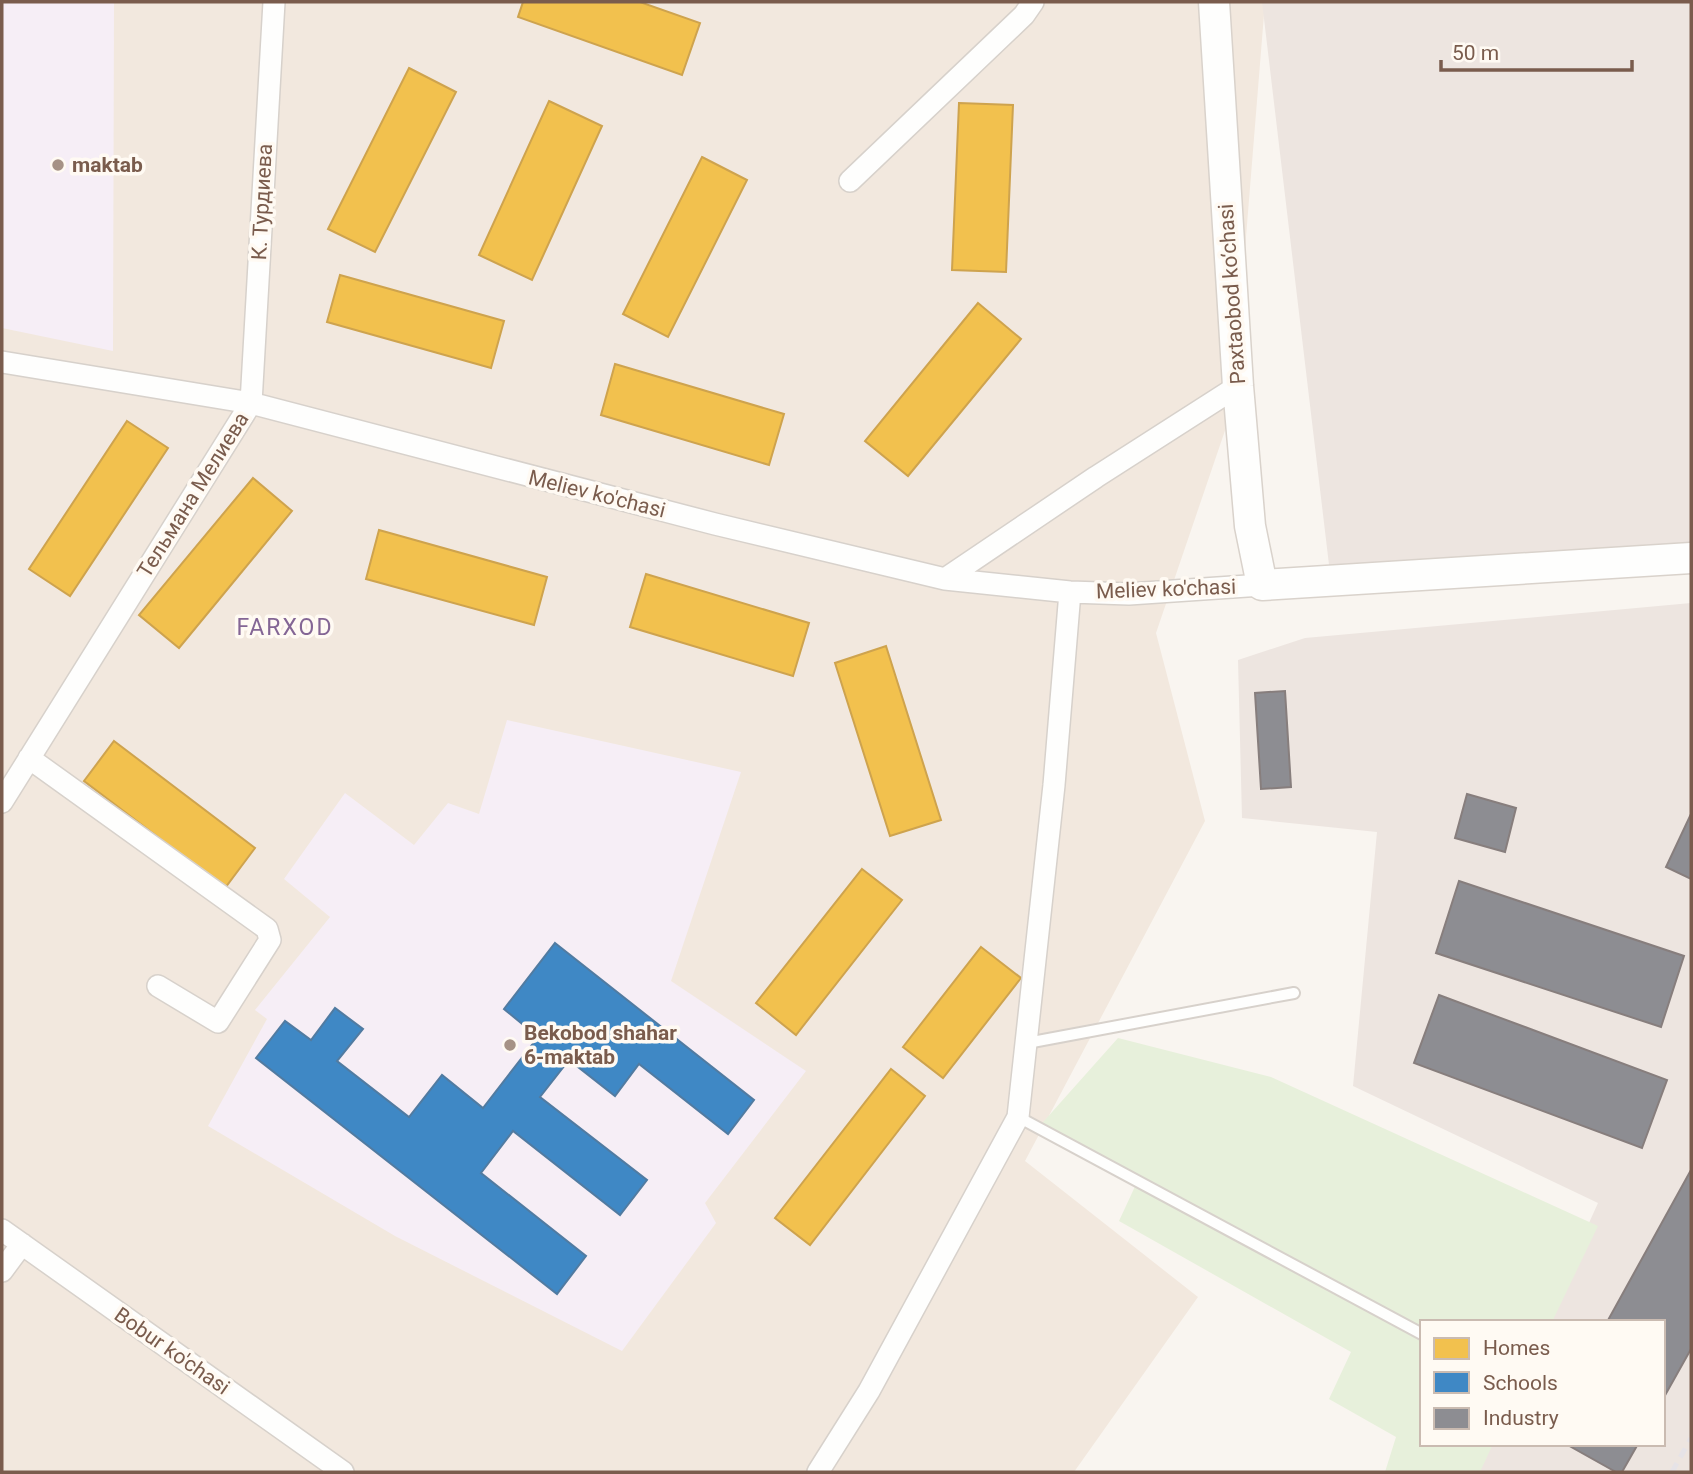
<svg xmlns="http://www.w3.org/2000/svg" width="1693" height="1474" font-family="Roboto,sans-serif">
	<style>
		.residential { fill: #f2e8de }
		.industrial { fill: #ede5e0 }
		.education { fill: #f6eef6 }
		.green { fill: #e7f0db }
		.homes { fill: #f2c14e; stroke: #cea34e; stroke-width: 2 }
		.schools { fill: #3f88c5; stroke: #517ba1; stroke-width: 2 }
		.industry { fill: #8d8d92; stroke: #877e7d; stroke-width: 2 }
		.lines { fill: none; stroke-linecap: round; stroke-linejoin: round }
		.lane-casing { stroke: #d7d1cb; stroke-width: 14 }
		.street-casing { stroke: #d7d1cb; stroke-width: 24 }
		.secondary-casing { stroke: #d9d2cb; stroke-width: 33 }
		.lane { stroke: #fefefd; stroke-width: 10 }
		.street { stroke: #fefefd; stroke-width: 21 }
		.secondary { stroke: #fefefd; stroke-width: 30 }
		.rail { stroke: #e6e3e7; stroke-width: 5; stroke-dasharray: 10 7; stroke-linecap: butt }
		.poi-dot { fill: #a69286; stroke: #fffaf3; stroke-width: 2.5 }
		.labels { text-anchor: middle; stroke-width: 7; stroke-linejoin: round; paint-order: stroke }
		.poi-label { font-size: 21px; font-weight: bold; fill: #7a5c4d; stroke: #fffaf3; text-anchor: start }
		.street-label { font-size: 21px; fill: #7a5c4d; stroke: #fffaf3 }
		.neighbourhood-label { font-size: 23px; letter-spacing: 2px; fill: #846695; stroke: #fffaf3 }
	</style>
	<rect width="100%" height="100%" fill="#f9f5f0"/>
	<path class="residential" d="M2,2H1265L1232,410L1156,633L1205,821L1025,1161L1198,1297L1074,1472H2Z"/>
	<path class="industrial" d="M1262,2H1691V570L1332,590Z
		M1691,603V1472H1475L1488,1444H1663V1322H1544L1598,1203L1353,1086L1377,832L1242,818L1238,660L1305,638Z"/>
	<path class="education" d="M2,2H114L113,351L2,328Z
		M507,720L741,772L671,981L806,1071L705,1203L716,1223L622,1351L395,1236L208,1126L267,1019L255,1010L330,917L284,879L345,793L414,845L448,803L479,814Z"/>
	<path class="green" d="M1118,1038L1271,1077L1598,1226L1552,1322H1422V1444H1493L1480,1472H1385L1396,1437L1329,1399L1351,1352L1119,1221L1138,1180L1036,1130Z"/>
	<path class="homes" d="M523,2H640L700,23L682,75L518,17Z
		M409,68L456,92L375,252L328,229Z
		M549,101L602,126L532,280L479,255Z
		M959,103L1013,105L1006,272L952,270Z
		M702,157L747,180L668,337L623,314Z
		M340,275L504,321L491,368L327,322Z
		M978,303L1021,339L908,476L865,441Z
		M615,364L784,414L769,465L601,415Z
		M127,421L168,448L70,596L29,569Z
		M253,478L292,511L179,648L139,615Z
		M379,530L547,577L534,625L366,579Z
		M646,574L809,623L793,676L630,627Z
		M886,646L941,820L890,836L835,663Z
		M114,741L255,848L225,888L84,781Z
		M862,869L902,900L796,1035L756,1003Z
		M981,947L1021,978L943,1078L903,1047Z
		M891,1069L925,1096L810,1245L775,1218Z"/>
	<path class="schools" d="M555,943L754,1100L728,1134L639,1064L615,1096L569,1060L540,1097L647,1180L620,1215L513,1131L481,1173L586,1256L557,1294L256,1058L285,1021L311,1040L335,1008L363,1029L337,1061L409,1117L442,1075L483,1108L538,1037L504,1009Z"/>
	<path class="industry" d="M1285,691L1291,787L1261,789L1255,693Z
		M1467,794L1516,808L1505,852L1455,838Z
		M1691,814V879L1666,867Z
		M1459,881L1684,956L1661,1027L1436,953Z
		M1439,995L1667,1080L1642,1148L1414,1063Z
		M1691,1170V1349L1663,1399V1322H1607Z
		M1566,1444H1638L1622,1472H1616Z"/>
	<g class="lines">
		<defs>
			<path id="lane" d="M1027,1043L1294,993
				M1018,1117L1422,1334"/>
			<path id="street" d="M850,181L1024,15L1033,2
				M2,362L251,403L715,524L945,579L1096,477L1238,386
				M945,579L1070,592L1129,594L1262,585
				M29,758L267,929L270,940L218,1022L158,986
				M2,802L251,403L274,2
				M2,1230L343,1472
				M2,1271L22,1244
				M818,1472L869,1391L1018,1117L1054,785L1070,592"/>
			<path id="secondary" d="M1214,2L1238,386L1250,526L1262,585L1691,558"/>
		</defs>
		<use href="#lane" class="lane-casing"/>
		<use href="#street" class="street-casing"/>
		<use href="#secondary" class="secondary-casing"/>
		<use href="#lane" class="lane"/>
		<use href="#street" class="street"/>
		<use href="#secondary" class="secondary"/>
		<path class="rail" d="M1672,1472L1691,1438"/>
	</g>
	<g class="poi-dot">
		<circle cx="58" cy="165" r="7"/>
		<circle cx="510" cy="1045" r="7"/>
	</g>
	<g class="labels">
		<g class="poi-label">
			<text x="72" y="172">maktab</text>
			<text x="524" y="1040">Bekobod shahar<tspan x="524" dy="24">6-maktab</tspan></text>
		</g>
		<g class="street-label">
			<text transform="translate(262 202) rotate(-87)" y="7">К. Турдиева</text>
			<text transform="translate(1232 294) rotate(-94)" y="7">Paxtaobod ko‘chasi</text>
			<text transform="translate(597 494) rotate(14)" y="7">Meliev ko'chasi</text>
			<text transform="translate(193 495) rotate(-58)" y="7">Тельмана Мелиева</text>
			<text transform="translate(1166 589) rotate(-2)" y="7">Meliev ko'chasi</text>
			<text transform="translate(172 1351) rotate(35)" y="7">Bobur ko'chasi</text>
		</g>
		<g class="neighbourhood-label">
			<text x="285" y="635">FARXOD</text>
		</g>
	</g>
	<rect width="1693" height="1474" fill="none" stroke="#7a5c4d" stroke-width="7"/>
	<rect x="1420" y="1320" width="245" height="126" fill="#fffaf3" stroke="#cabbb1" stroke-width="2"/>
	<rect x="1434" y="1338" width="35" height="21" fill="#f2c14e" stroke="#cabbb1" stroke-width="2"/>
	<text x="1483" y="1355" font-size="21" fill="#7a5c4d">Homes</text>
	<rect x="1434" y="1372" width="35" height="21" fill="#3f88c5" stroke="#cabbb1" stroke-width="2"/>
	<text x="1483" y="1390" font-size="21" fill="#7a5c4d">Schools</text>
	<rect x="1434" y="1408" width="35" height="21" fill="#8d8d92" stroke="#cabbb1" stroke-width="2"/>
	<text x="1483" y="1425" font-size="21" fill="#7a5c4d">Industry</text>
	<path d="M1441 60v10h191v-10" fill="none" stroke="#7a5c4d" stroke-width="3.5"/>
	<text x="1452" y="60" font-size="21" fill="#7a5c4d" stroke="#fffaf3" stroke-width="5" paint-order="stroke">50 m</text>
</svg>
